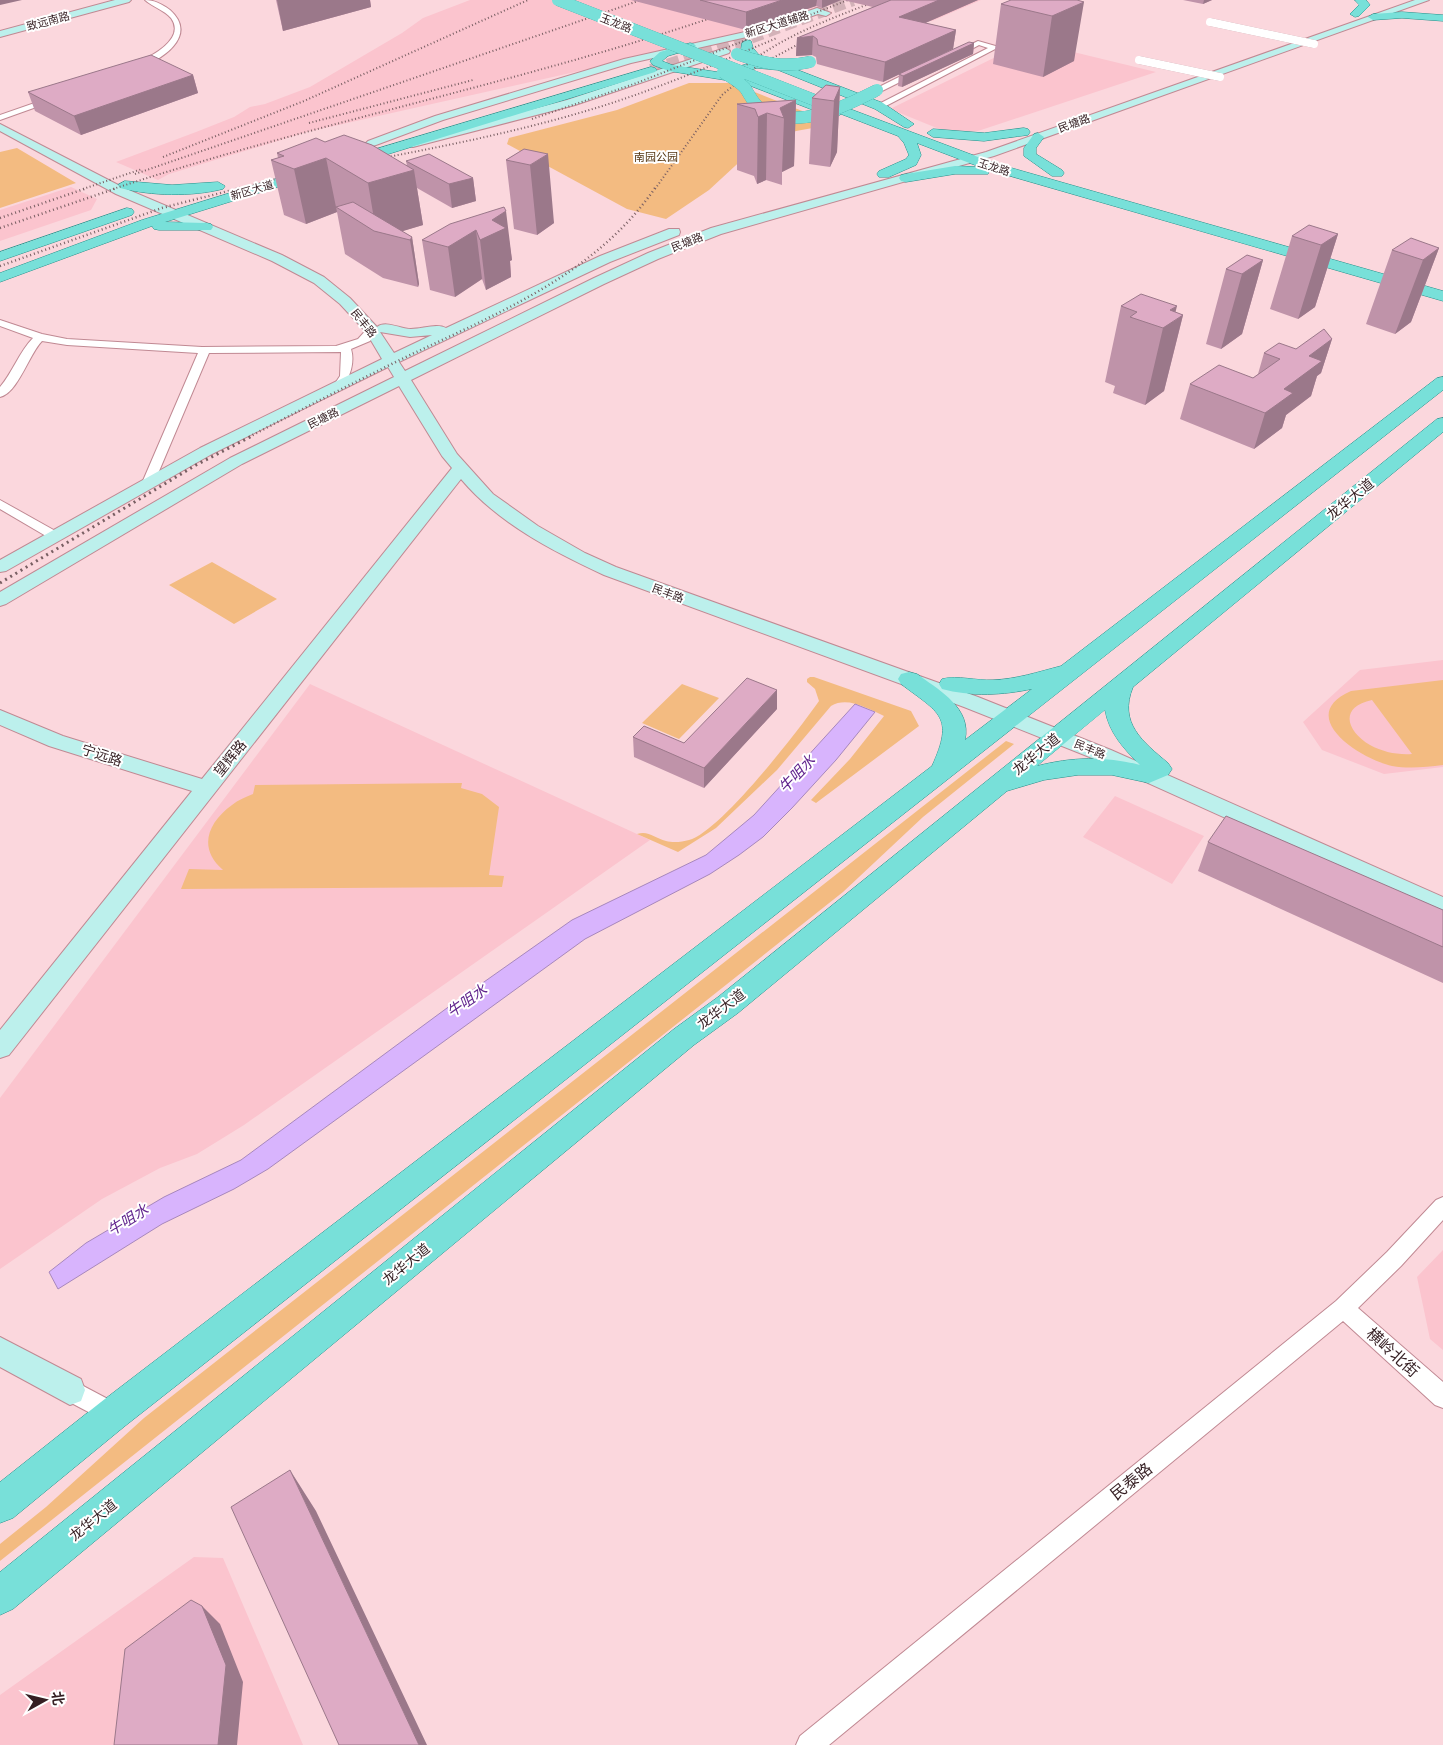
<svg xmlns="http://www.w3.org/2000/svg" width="1443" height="1745" font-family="'Fira Sans Condensed','Noto Sans SC',sans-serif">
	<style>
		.built { fill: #fbc4ce }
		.green { fill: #f3bb81; fill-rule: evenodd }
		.water { fill: #d8b4fd; stroke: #a787bc }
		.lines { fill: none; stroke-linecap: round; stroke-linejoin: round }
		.primary-tunnel { stroke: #d3b2b8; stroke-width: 12; stroke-dasharray: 12 5.5; stroke-linecap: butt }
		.street-casing { stroke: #c08993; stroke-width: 2 }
		.secondary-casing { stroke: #c08993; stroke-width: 2 }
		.primary-casing { stroke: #268f89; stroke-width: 1 }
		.street { fill: #fff; fill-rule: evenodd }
		.secondary { fill: #bcf0ec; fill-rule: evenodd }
		.primary { fill: #78e0d9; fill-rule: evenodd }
		.rail-far2 { stroke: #795f63; stroke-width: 2; stroke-dasharray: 1 2.5; stroke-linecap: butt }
		.rail-far1 { stroke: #795f63; stroke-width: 2.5; stroke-dasharray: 1 3; stroke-linecap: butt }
		.rail { stroke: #795f63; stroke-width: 3; stroke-dasharray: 2 4; stroke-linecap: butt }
		.street-bridge-casing { stroke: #c08993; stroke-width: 8; stroke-linecap: butt }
		.primary-bridge-casing { stroke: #268f89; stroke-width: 12; stroke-linecap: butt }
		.street-bridge { stroke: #fff; stroke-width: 8 }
		.primary-bridge { stroke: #78e0d9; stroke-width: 12 }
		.wall { fill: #bf93a9 }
		.shaded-wall { fill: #9b788a }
		.building { fill: #deabc5; stroke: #9b788a }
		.labels { text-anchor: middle; stroke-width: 4; stroke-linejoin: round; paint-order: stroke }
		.far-street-label { font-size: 11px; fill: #351f23; stroke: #fff }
		.far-park-label { font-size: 11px; fill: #543613; stroke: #fff }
		.street-label { font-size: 14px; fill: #351f23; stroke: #fff }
		.water-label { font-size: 15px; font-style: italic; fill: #62268e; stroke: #fff }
		.near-street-label { font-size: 16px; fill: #351f23; stroke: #fff }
	</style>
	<rect width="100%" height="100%" fill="#fbd7dd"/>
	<path class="built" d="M470,0H981L932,21L843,0L820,9L814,8L753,32L685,45L593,68L307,132L169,174L158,180L116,162L196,132L234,117L250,107L265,104L310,87L402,33L423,18Z
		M1028,41L1156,72L978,131L949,133L890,109Z
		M71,187L97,199L91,210L0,241V210Z
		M1443,660V767L1384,774L1322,750L1303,722L1360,670Z
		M310,684L650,840L244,1125L197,1154L160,1168L102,1199L0,1269V1098Z
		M1115,796L1204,836L1172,884L1083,837Z
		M1443,1250V1350L1430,1339L1417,1277Z
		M194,1557L223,1558L303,1745H0V1695Z"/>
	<path class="green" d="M689,83H732L835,124L796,131L761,142L709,190L666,219L627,209L507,144L509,138L617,110Z
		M17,148L76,183L0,208V152Z
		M212,562L277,599L234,624L169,585Z
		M810,677H814L911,711L919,726L816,803L811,800L850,759L884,716C868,709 848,696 831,706L777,770L716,828L678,852L637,834C648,830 655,838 666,841C673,843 682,842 689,840C720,832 798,731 819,701L815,689L807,682V679Z
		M1443,680V765C1426,767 1409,769 1392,766C1360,759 1294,716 1351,691ZM1372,700L1412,754C1397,755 1383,752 1370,745C1346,731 1339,707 1372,700Z
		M682,684L719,698L679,739L642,723Z
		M1006,741L1014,744L923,817L843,892L0,1561V1544L46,1507L144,1418Z
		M462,783L461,788L482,794L499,807L489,875L504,876L502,887L181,889L189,869L223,870C198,849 207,823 232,805C238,800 246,797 253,794L255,785Z"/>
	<path class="water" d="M855,704L875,712L836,760L792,808L763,837L739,855L710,874L585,939L268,1169L234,1189L162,1224L58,1289L49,1272L86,1243L164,1197L241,1160L447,1008L572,920L706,855L754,815Z"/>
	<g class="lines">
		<path class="primary-tunnel" d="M651,70L742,41L853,0"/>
		<defs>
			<path id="street" d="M145,0C154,0 162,4 170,10C199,36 161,61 136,69L132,67L133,65C148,58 187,40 171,18C164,10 153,7 145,0Z
				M978,41L999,47L882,108L875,106L988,48L979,45L957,57L950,55Z
				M915,69L922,71L880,92L873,90Z
				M49,98L56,100L0,120V115Z
				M0,320L42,334L67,339L202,347L336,346L358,339L368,328H376L377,330L370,341L351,349C355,362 350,377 343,387L339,388L334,385L340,376L341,352L209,353L154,483L148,487L142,483L198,353L67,345L42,341C29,354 18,393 0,397V387C13,372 19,352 33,338L0,326Z
				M0,500L59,533L61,536L59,539H51L0,509Z
				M1443,1197V1220L1401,1266L1358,1308L1443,1382V1408L1435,1405L1343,1321L829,1745H796L800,1736L1336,1301L1387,1252L1436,1200Z
				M70,1379L121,1406L124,1414L121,1422L113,1425L62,1398L59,1390L62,1382Z"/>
			<path id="secondary" d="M115,0H131L129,2L0,37V31Z
				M1415,0H1429L994,156L721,234L658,259L604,284L411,380L457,454L493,494L538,526L585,553L616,567L978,697L1111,750L1443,897V916L1097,760L964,707L604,575C552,551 498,523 461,479L9,1055L0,1058V1030L192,791L49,746L0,725V710L63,736L202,779L452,468L442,456L399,386L242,464L6,604L0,606V592L230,458L394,377L388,367L212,454L6,571L0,572V560L200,448L382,359L366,332L340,304L314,283L272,261L116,194L0,131V124L124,188L282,255L324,277L350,298L377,327C386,320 400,329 411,329C422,329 437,323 446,328L600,256L669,229H679L680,232L679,235L610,262L399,362L405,371L594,278L648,253L711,228L986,152ZM380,332L410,337L432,335L394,353Z
				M817,8L831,13L826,16L818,14L760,34L631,63L443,120L376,145L372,146L366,143L368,141L435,116L624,59L754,30Z
				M725,48L730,51L729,53L575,105L413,147L407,144L409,142L567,100Z
				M0,1337L81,1379L85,1390L81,1401L70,1405L0,1367Z"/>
			<path id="primary" d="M1355,0H1366L1370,5L1359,16L1355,17L1350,14L1359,5Z
				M1402,12L1443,15V21L1402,18L1373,20L1368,17L1373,14Z
				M747,40L751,41L753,48L759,55L883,103L914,124L908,128L904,127L875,109L778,70L757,68L742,73L749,78L816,103L822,99L826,100L994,163L1443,291V301L989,170L988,174H955L906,182L901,181L899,178L901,175L906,174L955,166L980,167L917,143L921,155L916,165L889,177H879L877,174L879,171L906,159L909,155L904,143L898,136L841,114L835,118L831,117L743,83L669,71L653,65L650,61L660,52L690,43L694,44L696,46L694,48L668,56L662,61L672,65L730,74L734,68L756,61L751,59L741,49L742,43Z
				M651,67L655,68L657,70L655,72L356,164L351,165L345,161L346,158Z
				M1024,128L1028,129L1030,132L1028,135L984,141L933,137L927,133L933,129L984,133Z
				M1038,133L1044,137L1036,148V154L1062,170L1064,173L1062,176H1052L1024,156V148L1034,134Z
				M308,169L313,170L315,173L313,176L165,222L206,223L211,224L213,227L211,230H159L154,229L152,226L0,282V273L142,220Z
				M125,181L172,185L218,182L225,186L223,189C191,197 152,196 120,188L118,185Z
				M127,208L132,209L134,212L132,215L0,261V252Z
				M1443,377V390L125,1426L13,1518L0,1523V1482L101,1402L932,766C955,716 939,713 901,684L898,679L901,674L909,672L917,674C939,690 972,708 965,740L1032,689C1003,695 972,697 942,689L939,684L942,679C958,675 976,681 993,680C1017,679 1038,672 1061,666L1437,378Z
				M1443,418V432L1133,687C1118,723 1143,742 1168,763L1172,769L1168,775L1149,783L1112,775H1078L1044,780L1007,791L738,1013L694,1045L13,1609L0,1615V1572L674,1029L718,997L1437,419ZM1105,710C1109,733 1124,749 1140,765C1106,756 1071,757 1037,766Z"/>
		</defs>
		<use href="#street" class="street-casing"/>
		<use href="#secondary" class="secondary-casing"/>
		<use href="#primary" class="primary-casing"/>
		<use href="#street" class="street"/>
		<use href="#secondary" class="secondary"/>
		<use href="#primary" class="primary"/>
		<path class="rail-far2" d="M741,69C782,36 830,19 879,0
			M532,119L634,84L848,0
			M309,123L473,80
			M163,157L304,101L528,0
			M377,159C451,145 524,130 596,108C658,89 717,63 777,38
			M135,174L641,0
			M83,189L142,169
			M113,189C313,123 520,83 720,15
			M236,189L288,176
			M655,189L722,95L756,67L810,38"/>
		<path class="rail-far1" d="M0,218L87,188
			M0,228L117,188
			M0,266L162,208L240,188
			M249,437C302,409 355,382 408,356C499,313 596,274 655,188"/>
		<path class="rail" d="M0,583L196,465L252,436"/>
		<defs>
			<path id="street-bridge" d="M1210,22L1314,44
				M1139,60L1220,77"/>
			<path id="primary-bridge" d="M558,0L822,103
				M737,54C761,63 784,68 810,62
				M723,72C730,77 739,81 745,88C750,95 753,104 761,109C798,131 843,107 877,90"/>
		</defs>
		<use href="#street-bridge" class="street-bridge-casing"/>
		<use href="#primary-bridge" class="primary-bridge-casing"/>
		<use href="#street-bridge" class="street-bridge"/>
		<use href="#primary-bridge" class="primary-bridge"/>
	</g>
	<path class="wall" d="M276,0H370L371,7L283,31Z
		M631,0H841L822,8L816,6L746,30Z
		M843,0H978L925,23L956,30L953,49L883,82L817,64L816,57L812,55L796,56L797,38L873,7Z
		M1077,0L1074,61L1043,77L993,64L1001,4Z
		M1183,0H1212L1203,4Z
		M974,43L973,54L902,87L898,86L899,74Z
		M193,75L198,93L81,135L35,111L28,92Z
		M840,87L837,152L830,167L809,164L812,98Z
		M796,100L794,166L782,172V185L766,180L757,184L754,176L737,170V104Z
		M325,142L407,166L406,161L473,178L476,201L452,208L417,188L423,225L402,231L412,237L419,284L418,287L383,278L345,254L337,212L306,224L284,215L271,160L278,158L277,153Z
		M524,149L554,223L537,235L514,229L506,160Z
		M504,207L512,260L510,261L511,277L486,290L482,279L455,297L430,290L422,240Z
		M1338,234L1315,307L1298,319L1270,309L1292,236Z
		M1439,248L1411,322L1395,334L1366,324L1392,250Z
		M1263,260L1242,334L1221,349L1206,344L1226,269Z
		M1121,306L1175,312L1183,315L1164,391L1145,405L1113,393L1115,386L1105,382Z
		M1332,339L1321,373L1317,376L1311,396L1286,415L1282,428L1254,449L1180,419L1190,384L1253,378L1258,374L1264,353L1296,349Z
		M777,709L704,788L634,757L633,737L684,743Z
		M1208,842L1443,910V983L1198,871Z"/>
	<path class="shaded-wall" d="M0,0H22L0,5Z
		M277,0H370L371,7L283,31Z
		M782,0H817L816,6L746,30V12Z
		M822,0H841L822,8Z
		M939,0H978L898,35L899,17Z
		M1204,0H1212L1203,4Z
		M1084,2L1074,61L1043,77L1052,16Z
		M956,30L953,49L883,82L885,62Z
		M813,36L812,55L796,56L797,38Z
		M974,43L973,54L902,87L903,76Z
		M193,75L198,93L81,135L74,116Z
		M840,87L837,152L830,167L834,101Z
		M796,100L794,166L782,172L784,118L780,108Z
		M767,113L766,180L757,184L758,117Z
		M548,154L554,223L537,235L530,165Z
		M326,158L337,212L306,224L294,169Z
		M414,170L423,225L390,235L376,231L368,183Z
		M473,178L476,201L452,208L449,184Z
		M506,211L512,260L510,261L511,277L486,290L480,240L492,220Z
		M476,230L482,279L455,297L448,247Z
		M1338,234L1315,307L1298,319L1321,245Z
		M412,237L419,284L418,287L410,240Z
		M1439,248L1411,322L1395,334L1423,260Z
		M1263,260L1242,334L1221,349L1242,274Z
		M1177,306L1173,322L1183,315L1164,391L1145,405L1163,328L1170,310Z
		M1332,339L1321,373L1317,376L1311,396L1286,415L1282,428L1254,449L1265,413L1284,389L1309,356Z
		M777,690V709L704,788V768Z
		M290,1470L316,1511L427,1745H419Z
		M202,1606L220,1624L243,1682L237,1745H218Z"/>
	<path class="building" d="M700,0H782L746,12Z
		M891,0H939L899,17L956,30L885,62L818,45L817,39L813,36L797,38Z
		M1011,0H1077L1084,2L1052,16L1001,4Z
		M969,42L974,43L903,76L899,74Z
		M151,55L193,75L74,116L28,92Z
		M826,85L840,87L834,101L812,98Z
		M796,100L780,108L784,118L767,113L758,117L755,109L737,104Z
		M344,135L372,145L414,170L368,183L326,158L294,169L271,160L284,156L277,153L316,138L325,142Z
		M524,149L548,154L530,165L506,160Z
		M429,154L473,178L449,184L406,161Z
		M353,202L412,237L410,240L374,231L336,207Z
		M504,207L506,211L492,220L506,228L480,240L476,230L448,247L422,240L450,224Z
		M1309,225L1338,234L1321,245L1292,236Z
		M1411,238L1439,248L1423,260L1392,250Z
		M1247,255L1263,260L1242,274L1226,269Z
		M1141,294L1177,306L1170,310L1183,315L1163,328L1130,317L1137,312L1121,306Z
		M1324,329L1332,339L1309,356L1322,361L1284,389L1293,393L1265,413L1190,384L1219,365L1253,378L1280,359L1264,353L1279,343L1296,349Z
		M747,678L777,690L704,768L633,737L644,726L684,743Z
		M1226,816L1443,910V947L1208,842Z
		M290,1470L419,1745H339L231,1507Z
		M191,1600L202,1606L226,1665L218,1745H114L125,1649Z"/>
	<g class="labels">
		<g class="far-street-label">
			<text transform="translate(48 21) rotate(-15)" y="4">致远南路</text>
			<text transform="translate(616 23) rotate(21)" y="4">玉龙路</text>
			<text transform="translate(777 24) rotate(-17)" y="4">新区大道辅路</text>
			<text transform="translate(1074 123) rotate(-20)" y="4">民塘路</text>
			<text transform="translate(994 167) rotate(17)" y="4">玉龙路</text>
			<text transform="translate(252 190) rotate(-16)" y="4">新区大道</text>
			<text transform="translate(687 242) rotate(-21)" y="4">民塘路</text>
			<text transform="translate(364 323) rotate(51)" y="4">民丰路</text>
			<text transform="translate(323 418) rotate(-26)" y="4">民塘路</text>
			<text transform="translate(668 593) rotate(20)" y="4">民丰路</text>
			<text transform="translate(1090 749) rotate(22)" y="4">民丰路</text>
		</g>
		<g class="far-park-label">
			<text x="656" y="161">南园公园</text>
		</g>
		<g class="street-label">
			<text transform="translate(1350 499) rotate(-39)" y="5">龙华大道</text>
			<text transform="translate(1036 754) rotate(-39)" y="5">龙华大道</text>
			<text transform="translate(102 755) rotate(18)" y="5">宁远路</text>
			<text transform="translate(230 758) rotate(-51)" y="5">望辉路</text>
			<text transform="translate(721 1009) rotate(-37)" y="5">龙华大道</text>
			<text transform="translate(406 1264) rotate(-39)" y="5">龙华大道</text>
			<text transform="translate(93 1520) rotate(-39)" y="5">龙华大道</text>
		</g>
		<g class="water-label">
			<text transform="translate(797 774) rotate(-46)" y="5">牛咀水</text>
			<text transform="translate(467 1001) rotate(-35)" y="5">牛咀水</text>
			<text transform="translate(128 1220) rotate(-32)" y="5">牛咀水</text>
		</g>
		<g class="near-street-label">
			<text transform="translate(1393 1352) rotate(42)" y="6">横岭北街</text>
			<text transform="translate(1131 1481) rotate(-39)" y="6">民泰路</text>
		</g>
	</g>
	<g transform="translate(45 1700) rotate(82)" stroke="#ffffff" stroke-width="4" paint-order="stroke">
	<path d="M0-4L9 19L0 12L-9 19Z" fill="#351f23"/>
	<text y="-8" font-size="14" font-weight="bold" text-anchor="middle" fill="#351f23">北</text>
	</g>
</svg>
